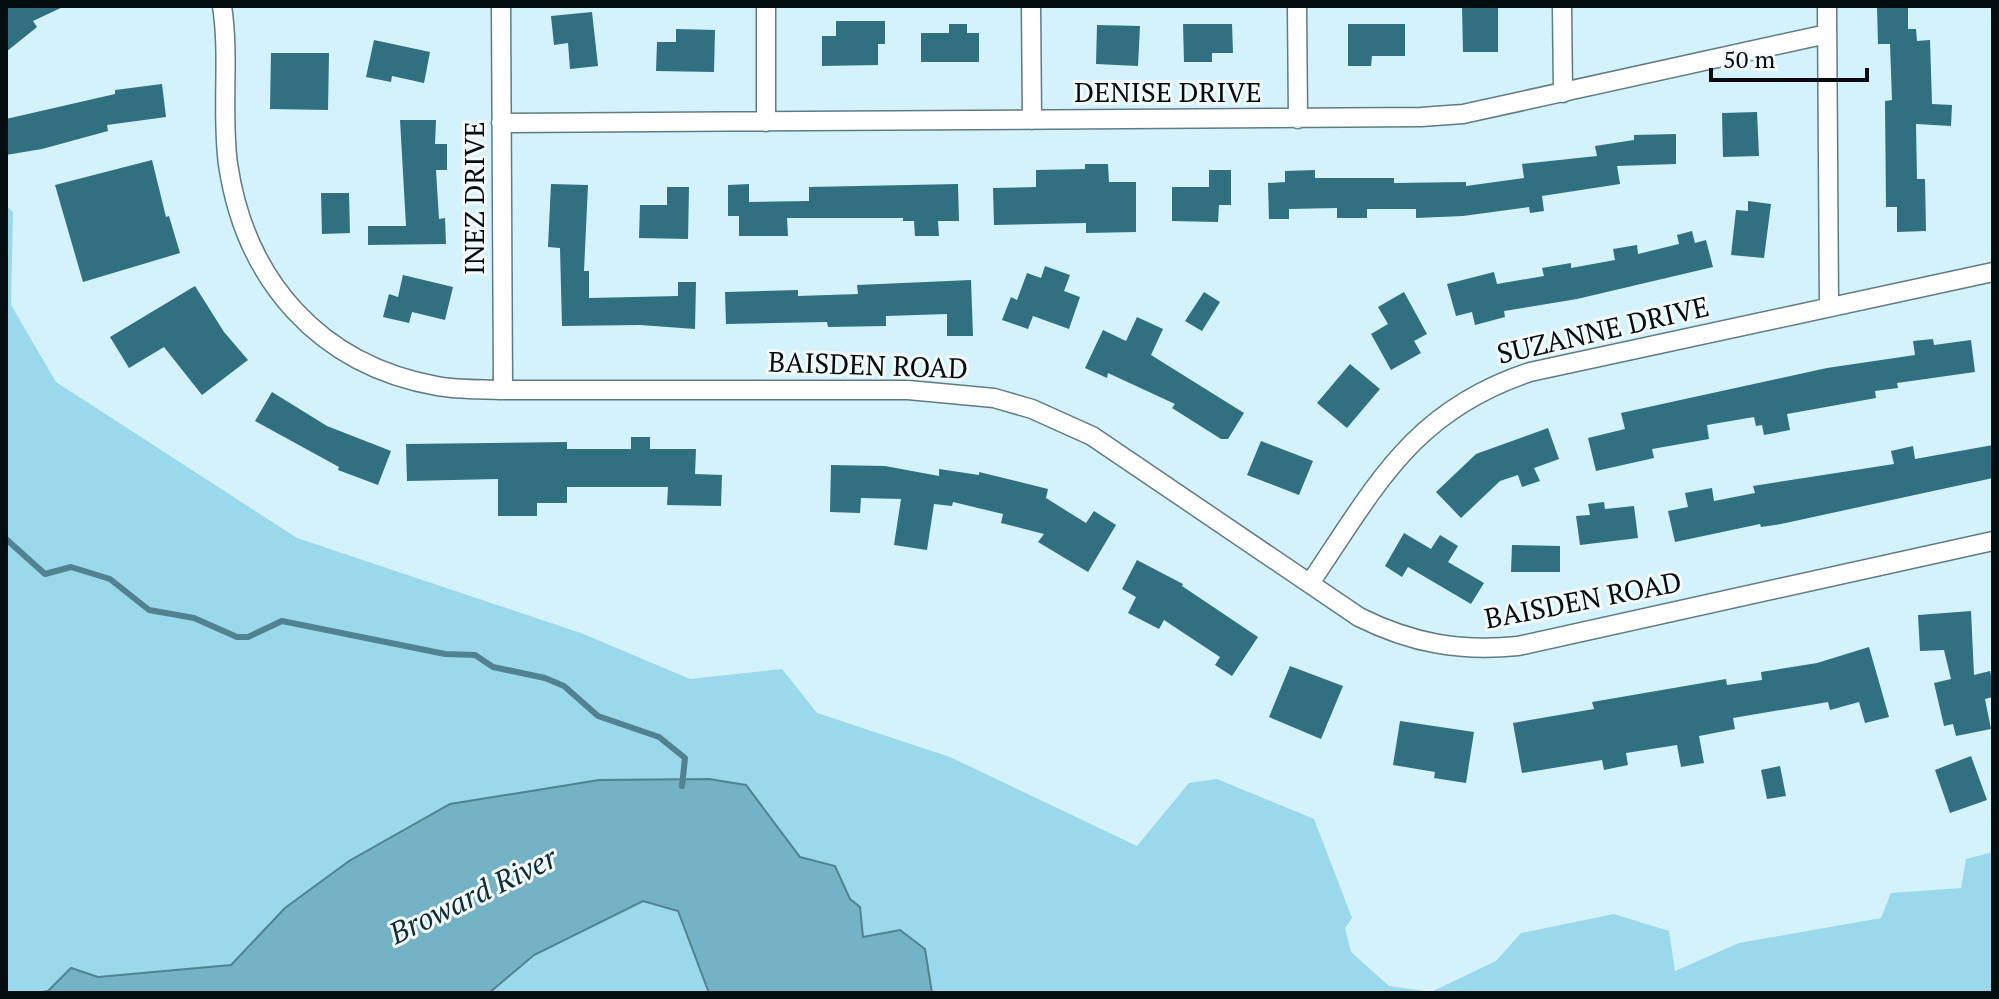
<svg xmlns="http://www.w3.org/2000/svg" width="1999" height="999" font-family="'PT Serif',serif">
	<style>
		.green { fill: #9ad8eb }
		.water { fill: #74b3c6; stroke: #52818f; stroke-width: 2 }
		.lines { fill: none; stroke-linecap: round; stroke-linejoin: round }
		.stream { stroke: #52818f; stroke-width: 6 }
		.building { fill: #307081 }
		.minor-casing { stroke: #5f7b83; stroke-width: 21 }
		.minor { stroke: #fff; stroke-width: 18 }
		.labels { text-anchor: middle; stroke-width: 6; stroke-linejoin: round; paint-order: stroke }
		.street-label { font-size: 28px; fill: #040d10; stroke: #f4fafc }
		.water-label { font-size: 30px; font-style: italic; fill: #0e2e36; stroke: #f4fafc }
	</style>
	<rect width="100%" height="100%" fill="#d3f2fc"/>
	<path class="green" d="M6,206L13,212L11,305L56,382L297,538L581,633L690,679L782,669L817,713L950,757L1137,846L1189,783L1217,779L1314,819L1352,918L1345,928L1351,952L1389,986L1431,992L1496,961L1521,933L1614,914L1669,931L1675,971L1739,943L1881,918L1891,893L1961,888L1966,859L1993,852V993H932L925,949L862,938L860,907L851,899L835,866L800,857L746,785L709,779L599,780L450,804L285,908L231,965L98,977L71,968L48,991L6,993Z
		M643,901L678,911L709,993H489L534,955Z"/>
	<path class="water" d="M709,779L746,785L800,857L835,866L850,899L860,907L863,937L900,930L925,949L932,993H709L678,911L643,901L534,955L489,993H39L48,991L71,968L98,977L231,965L285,908L349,861L450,804L599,780Z"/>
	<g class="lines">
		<path class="stream" d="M6,539L45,574L71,567L110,579L149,610L194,618L237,637H248L282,621L445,654L475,655L493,667L545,678L564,686L598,716L659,737L685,758L682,786"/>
	</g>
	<path class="building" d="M6,6H65L33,21L37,27L6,52Z
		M1462,6H1498V52H1463Z
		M1877,6H1908V29H1916L1917,41L1930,40L1932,104L1952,105L1951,126L1916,124L1917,179H1925L1926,231L1897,232V207H1886L1885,101L1892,100L1890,44H1878Z
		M592,12L598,66L570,69L568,43L554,45L551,16Z
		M836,21H885V44H878V65L822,66V36H836Z
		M949,24H967V33H979V62H921V33H949Z
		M1183,24H1232L1233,53H1212V62H1184Z
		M1348,24H1405V56H1372L1371,66H1348Z
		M1097,25L1140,26L1138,66L1096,64Z
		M676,29L715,30L714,72L656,71L657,42H676Z
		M374,40L430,52L424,83L392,76L391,82L366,77Z
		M271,53H329L328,110L270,109Z
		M162,84L166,117L107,125L108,131L42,149L6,155V119L115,94V90Z
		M1757,112L1759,156L1723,157L1722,113Z
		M400,120H436L435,144H447V170H436L439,219L445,218L446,244L368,245V226H406Z
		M1676,134V164L1617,166L1620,184L1542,196L1544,211L1530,213L1529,207L1463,216L1416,218V209H1367V218H1337V208L1289,209V219H1269L1268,183L1285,182V171L1315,170V178H1394V183L1466,182V186L1524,178L1522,164L1597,156L1595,146L1634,140V135Z
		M152,160L166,217L169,216L180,253L83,282L55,185Z
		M1085,164H1108L1109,182H1136V232L1086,233V223L994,225L993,188L1036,187V170L1085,169Z
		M1209,170H1231V205H1219L1218,222L1172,221V187H1209Z
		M551,184L588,185L584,271H589V298L678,296V282H696L695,329L640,325L562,326L560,248L548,247Z
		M749,184V202L809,201V187L958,184L959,221H938L939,236H915L914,221H903V218H787L788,236H739V216H728V185Z
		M667,187H689L688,239L639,238L640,205H667Z
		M321,193H349L350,233L322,234Z
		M1748,201L1771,204L1764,258L1731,255L1736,210L1748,211Z
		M1692,231L1695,243L1706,240L1713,267L1577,299L1504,311L1505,317L1475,325L1472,312L1456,316L1447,284L1494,272L1497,284L1544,276L1542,268L1571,263V268L1615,260L1613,249L1637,245L1638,254L1679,244L1677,235Z
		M1045,266L1070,275L1064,291L1080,297L1069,329L1033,316L1028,329L1002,320L1011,297L1017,300L1027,273L1041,278Z
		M403,275L453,287L445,320L412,312L409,323L383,317L389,294L398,297Z
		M971,280L973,336H947V314L886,316V326L828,327L827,322L726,324L725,292L798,290V296L858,294L857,285Z
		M195,286L224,332L248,360L202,395L164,347L129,368L110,337Z
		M1204,292L1220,302L1202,331L1185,321Z
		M1404,292L1427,334L1414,341L1421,353L1391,370L1371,334L1388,324L1378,307Z
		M1137,317L1163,329L1151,355L1244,413L1228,439H1221L1172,408L1175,404L1108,373L1107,378L1085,368L1103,330L1126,341Z
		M1933,339L1934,345L1971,340L1975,372L1897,383L1898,388L1875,391L1876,398L1787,414L1790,430L1764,435L1762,425L1756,426L1754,417L1707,425L1709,439L1652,449L1654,458L1596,471L1588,438L1625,429L1621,413L1827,368L1915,355L1913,341Z
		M1350,364L1380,389L1347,428L1317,403Z
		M272,392L327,426L391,451L378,485L338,470L339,467L255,421Z
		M1548,428L1559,459L1534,468L1540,481L1522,487L1518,475L1500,481L1461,518L1436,492L1476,454Z
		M631,437H650V449H696L695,474L722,475L721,506L667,505L668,487H567V503H537V516H498V479L407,481L406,444L567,442V449H631Z
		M1261,441L1313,461L1299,495L1247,475Z
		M1993,445V478L1781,524L1761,527L1760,524L1675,542L1668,511L1688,507L1685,493L1712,488L1714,501L1755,493L1753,486L1894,464L1891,451L1913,446L1915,459Z
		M831,465L885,466L939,476V469L979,475V472L1048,489L1046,498L1086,523L1094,511L1116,525L1088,572L1038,542L1044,534L1001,523L1003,514L953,502L952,506L934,504L927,550L894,545L901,499L861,498L860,513L830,512Z
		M1604,502L1605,509L1634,506L1638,538L1580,545L1576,516L1590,515L1588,504Z
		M1404,533L1431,549L1440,535L1458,546L1448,562L1484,583L1471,604L1408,567L1402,577L1385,566Z
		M1512,545L1560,546V572H1511Z
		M1137,560L1183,584L1182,586L1258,637L1232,676L1215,665L1220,657L1164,620L1159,629L1128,613L1136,597L1122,589Z
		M1971,611L1974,675L1990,671L1993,686V697L1985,699L1991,729L1956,736L1953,724L1944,726L1934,683L1951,679L1944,650L1920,651L1918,615Z
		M1869,647L1889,717L1865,723L1859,702L1830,710L1828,702L1733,718L1735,729L1699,736L1704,763L1681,767L1677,745L1626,753L1628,765L1604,770L1602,760L1522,773L1513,723L1594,709L1592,702L1726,679L1727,685L1762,680L1761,672L1817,663Z
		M1290,666L1343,686L1321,739L1269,717Z
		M1400,721L1474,732L1466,783L1434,778L1435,772L1393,765Z
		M1971,756L1987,800L1950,813L1935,770Z
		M1780,766L1786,796L1767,799L1761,770Z"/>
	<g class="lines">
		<defs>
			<path id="minor" d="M222,6C230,58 221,112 228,164C245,280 319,365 437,386C458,390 482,389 503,390H908L994,398L1032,409L1092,436L1359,617C1411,643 1460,652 1518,646L1993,541
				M501,6L503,390
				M766,6V122
				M1031,6L1032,120
				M1297,6L1298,119
				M1562,6L1563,93
				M1827,6L1829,307
				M501,123L1421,117L1463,114L1827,34
				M1310,583C1376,486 1412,411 1530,372L1993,272"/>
		</defs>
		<use href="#minor" class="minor-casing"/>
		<use href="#minor" class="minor"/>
	</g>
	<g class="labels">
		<g class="street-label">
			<text x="1168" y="102">DENISE DRIVE</text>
			<text transform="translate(474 198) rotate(-90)" y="10">INEZ DRIVE</text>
			<text transform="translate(1603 330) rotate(-13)" y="10">SUZANNE DRIVE</text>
			<text transform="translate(868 365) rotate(2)" y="10">BAISDEN ROAD</text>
			<text transform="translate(1583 600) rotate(-11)" y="10">BAISDEN ROAD</text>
		</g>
		<g class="water-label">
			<text transform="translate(473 896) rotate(-26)" y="10">Broward River</text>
		</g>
	</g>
	<rect width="1999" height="999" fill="none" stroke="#040d10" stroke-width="16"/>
	<path d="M1711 68v12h156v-12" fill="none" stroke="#040d10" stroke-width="4"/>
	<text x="1723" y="68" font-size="24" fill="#040d10" stroke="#f4fafc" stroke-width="6" paint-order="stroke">50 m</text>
</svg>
